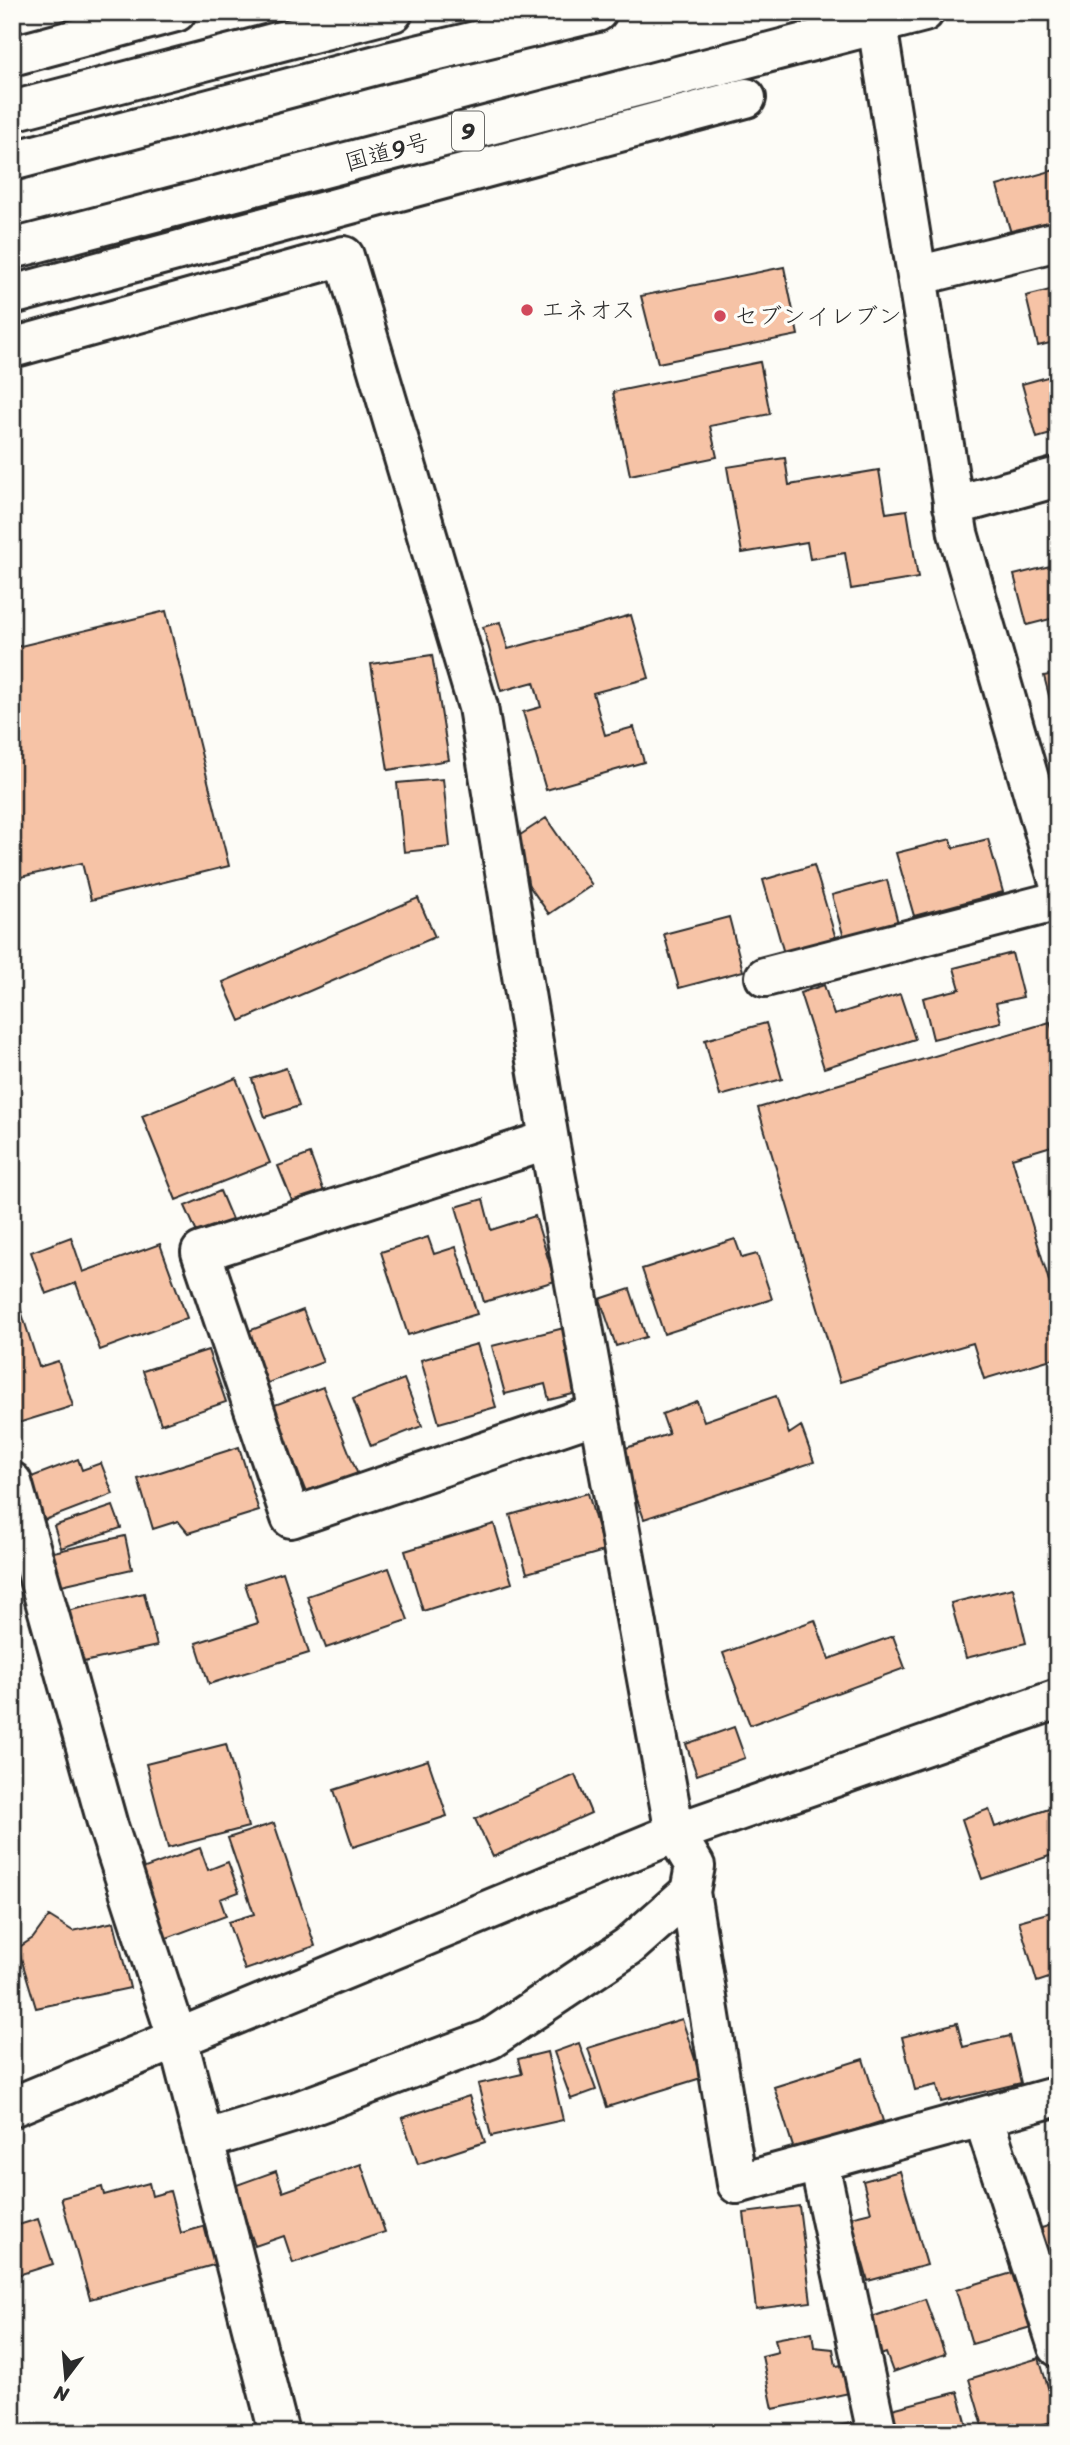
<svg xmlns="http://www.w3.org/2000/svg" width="1070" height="2445" font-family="Sriracha,'Klee One',sans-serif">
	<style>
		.building { fill: #f6c3a6; stroke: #2b2b2b; stroke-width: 2 }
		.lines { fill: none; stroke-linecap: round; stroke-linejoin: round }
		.minor-casing { stroke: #2b2b2b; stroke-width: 44 }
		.highway-casing { stroke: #2b2b2b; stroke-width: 44 }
		.minor { stroke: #fdfcf7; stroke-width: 38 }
		.highway { stroke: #fdfcf7; stroke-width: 38 }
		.poi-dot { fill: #d1495b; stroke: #fdfcf7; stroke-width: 2.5 }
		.labels { text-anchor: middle; stroke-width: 7; stroke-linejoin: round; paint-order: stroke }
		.shield { fill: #fdfcf7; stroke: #6a6a68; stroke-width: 2 }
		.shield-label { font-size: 23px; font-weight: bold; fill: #2b2b2b }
		.street-label { font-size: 24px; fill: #2b2b2b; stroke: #fdfcf7 }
		.poi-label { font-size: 24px; fill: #2b2b2b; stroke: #fdfcf7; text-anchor: start }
	</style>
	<rect width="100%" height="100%" fill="#fdfcf7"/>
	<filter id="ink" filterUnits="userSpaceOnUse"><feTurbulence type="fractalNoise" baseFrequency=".0143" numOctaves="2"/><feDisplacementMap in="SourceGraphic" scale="14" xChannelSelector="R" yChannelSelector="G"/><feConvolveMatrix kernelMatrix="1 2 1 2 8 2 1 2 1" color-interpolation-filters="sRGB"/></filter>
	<g filter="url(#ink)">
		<path class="building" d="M35,12H79V14L35,15Z
			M1058,169V220L1011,233L997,186Z
			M784,267L798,335L658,363L641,296Z
			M1058,288V341L1038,346L1026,296Z
			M760,362L770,414L710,426L717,457L630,475L613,392Z
			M1058,374V432L1037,438L1022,384Z
			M785,458L789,485L879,470L886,513L907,510L918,578L851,589L845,553L810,559L807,542L742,553L727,467Z
			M1058,564V617L1027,625L1014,575Z
			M166,611L229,866L91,900L82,863L12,879V648Z
			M631,615L649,678L593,693L605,735L634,727L644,762L546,790L523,712L541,707L534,682L501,691L483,627L500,622L508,649Z
			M432,655L449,760L388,770L371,664Z
			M1058,673V731L1044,676Z
			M443,779L450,847L404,852L397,783Z
			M546,818L592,885L549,914L502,847Z
			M951,839L953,848L988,839L1003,892L914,916L896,853Z
			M814,865L837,942L785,957L763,880Z
			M887,880L900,931L846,945L832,895Z
			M418,898L435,937L240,1021L223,982Z
			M729,917L743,971L679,988L664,934Z
			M1012,953L1023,997L996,1003L1001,1022L933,1039L923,998L960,989L954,968Z
			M824,985L834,1015L900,994L915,1039L824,1068L800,993Z
			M1050,1022L1058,1048V1144L1012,1158L1058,1311V1357L984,1379L973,1343L840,1382L758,1108Z
			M766,1023L782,1079L720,1096L705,1040Z
			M286,1068L299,1106L265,1117L252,1079Z
			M236,1078L270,1163L176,1200L142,1116Z
			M310,1154L324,1192L293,1203L278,1166Z
			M220,1191L236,1229L202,1244L185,1206Z
			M483,1199L491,1230L535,1216L555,1281L484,1302L456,1207Z
			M71,1237L83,1272L160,1244L187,1318L100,1350L76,1283L46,1294L31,1252Z
			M428,1237L434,1254L456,1247L477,1314L408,1335L381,1252Z
			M735,1239L742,1258L757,1254L772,1299L664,1334L642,1269Z
			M630,1289L646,1337L616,1346L600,1299Z
			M18,1301L39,1367L58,1361L73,1406L15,1424L12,1302Z
			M303,1310L323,1362L260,1386L241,1334Z
			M564,1328L581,1392L549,1400L545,1384L505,1394L492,1346Z
			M477,1344L496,1407L439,1423L421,1360Z
			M208,1350L226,1402L161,1424L143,1371Z
			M404,1379L422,1426L371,1446L353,1399Z
			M323,1387L358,1475L307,1495L272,1406Z
			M776,1396L789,1434L801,1426L814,1462L644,1519L620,1450L669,1434L662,1414L697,1401L704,1421Z
			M239,1447L259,1511L188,1533L178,1521L153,1529L138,1479Z
			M78,1459L82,1470L101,1463L113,1494L37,1523L21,1481Z
			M588,1493L604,1551L527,1573L510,1515Z
			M113,1506L121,1528L61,1548L54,1526Z
			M494,1524L512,1583L423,1611L405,1551Z
			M125,1536L132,1569L57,1586L49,1553Z
			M389,1568L408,1620L326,1648L307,1596Z
			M283,1572L309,1653L209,1684L196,1643L258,1623L245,1584Z
			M1013,1588L1026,1643L966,1658L951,1603Z
			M144,1593L157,1646L79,1663L67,1611Z
			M815,1620L829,1659L893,1636L905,1668L750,1725L723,1653Z
			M734,1727L745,1758L697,1775L686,1744Z
			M226,1744L248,1827L168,1848L146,1764Z
			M428,1760L447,1816L353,1847L334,1790Z
			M575,1775L591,1813L493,1857L475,1819Z
			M1058,1806V1853L982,1879L962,1819L989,1809L995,1827Z
			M274,1823L315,1946L245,1970L228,1922L254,1914L228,1838Z
			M200,1848L208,1870L228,1862L239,1892L220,1899L226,1916L156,1942L131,1873Z
			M1058,1910V1975L1037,1982L1019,1921Z
			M49,1916L73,1931L114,1922L130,1988L36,2008L18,1948L33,1938Z
			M682,2019L701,2078L607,2107L588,2048Z
			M957,2023L963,2047L1010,2036L1021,2083L941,2102L937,2085L915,2090L902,2037Z
			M579,2043L596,2090L571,2099L554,2052Z
			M547,2052L563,2120L491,2136L478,2084L522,2074L518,2059Z
			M863,2059L883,2121L794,2150L774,2087Z
			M469,2096L485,2142L418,2164L402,2118Z
			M361,2164L385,2232L293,2263L284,2236L255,2246L234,2186L276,2171L283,2192Z
			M900,2171L927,2265L868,2281L850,2217L871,2212L863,2181Z
			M149,2183L152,2196L170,2191L181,2233L206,2226L217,2264L90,2299L61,2198L102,2187L104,2195Z
			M799,2206L811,2302L756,2309L744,2213Z
			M38,2219L53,2264L12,2277V2227Z
			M1058,2223V2250L1043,2254L1035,2230Z
			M1058,2263V2294L1047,2267Z
			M1015,2272L1031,2327L972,2344L956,2290Z
			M925,2299L945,2354L893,2372L886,2353L878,2356L866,2319Z
			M812,2332L814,2347L833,2349L836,2366L848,2364L854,2392L773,2409L762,2356L778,2352L775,2339Z
			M1039,2358L1058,2420L1014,2433H985L969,2379Z
			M958,2392L969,2433H899L892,2409Z
			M851,2423L854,2433H809Z"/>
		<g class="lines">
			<defs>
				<path id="minor" d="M875,12L958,533L1058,879
					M12,56L176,12
					M12,111L393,12
					M917,276L1058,241
					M12,295L746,98
					M12,348L344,256L478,707L549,1140L675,1833L695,1866L690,1892L629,1946L490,2039L295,2112L204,2140
					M953,506L1058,477
					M765,977L1058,901
					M549,1140L201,1252L291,1518L599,1413
					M12,1482L108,1826L178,2040L279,2433
					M690,1892L737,2184L1058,2096
					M12,2107L675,1833L1058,1699
					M983,2117L1058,2347
					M819,2163L877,2433"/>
				<path id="highway" d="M12,161L388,62L597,12
					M12,249L924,12"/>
			</defs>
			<use href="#minor" class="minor-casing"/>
			<use href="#highway" class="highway-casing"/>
			<use href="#minor" class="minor"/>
			<use href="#highway" class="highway"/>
		</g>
	</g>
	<g class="poi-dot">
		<circle cx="527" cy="310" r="7"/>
		<circle cx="720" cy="316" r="7"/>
	</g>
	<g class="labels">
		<rect class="shield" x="452" y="111.5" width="32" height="39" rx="5"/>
		<g class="shield-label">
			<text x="468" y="139">9</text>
		</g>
		<g class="street-label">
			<text transform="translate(387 152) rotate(-15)" y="8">国道9号</text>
		</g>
		<g class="poi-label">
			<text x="541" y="318">エネオス</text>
			<text x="734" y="324">セブンイレブン</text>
		</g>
	</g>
	<rect width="1070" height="2445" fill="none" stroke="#fdfcf7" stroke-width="42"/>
	<rect x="21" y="21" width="1028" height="2403" fill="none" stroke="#2b2b2b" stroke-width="2.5" filter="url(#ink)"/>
	<g transform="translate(66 2378) rotate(196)" stroke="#fdfcf7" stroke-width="5" paint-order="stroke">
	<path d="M0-5L12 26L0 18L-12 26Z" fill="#2b2b2b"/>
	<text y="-10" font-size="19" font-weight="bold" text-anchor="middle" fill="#2b2b2b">N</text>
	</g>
</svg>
